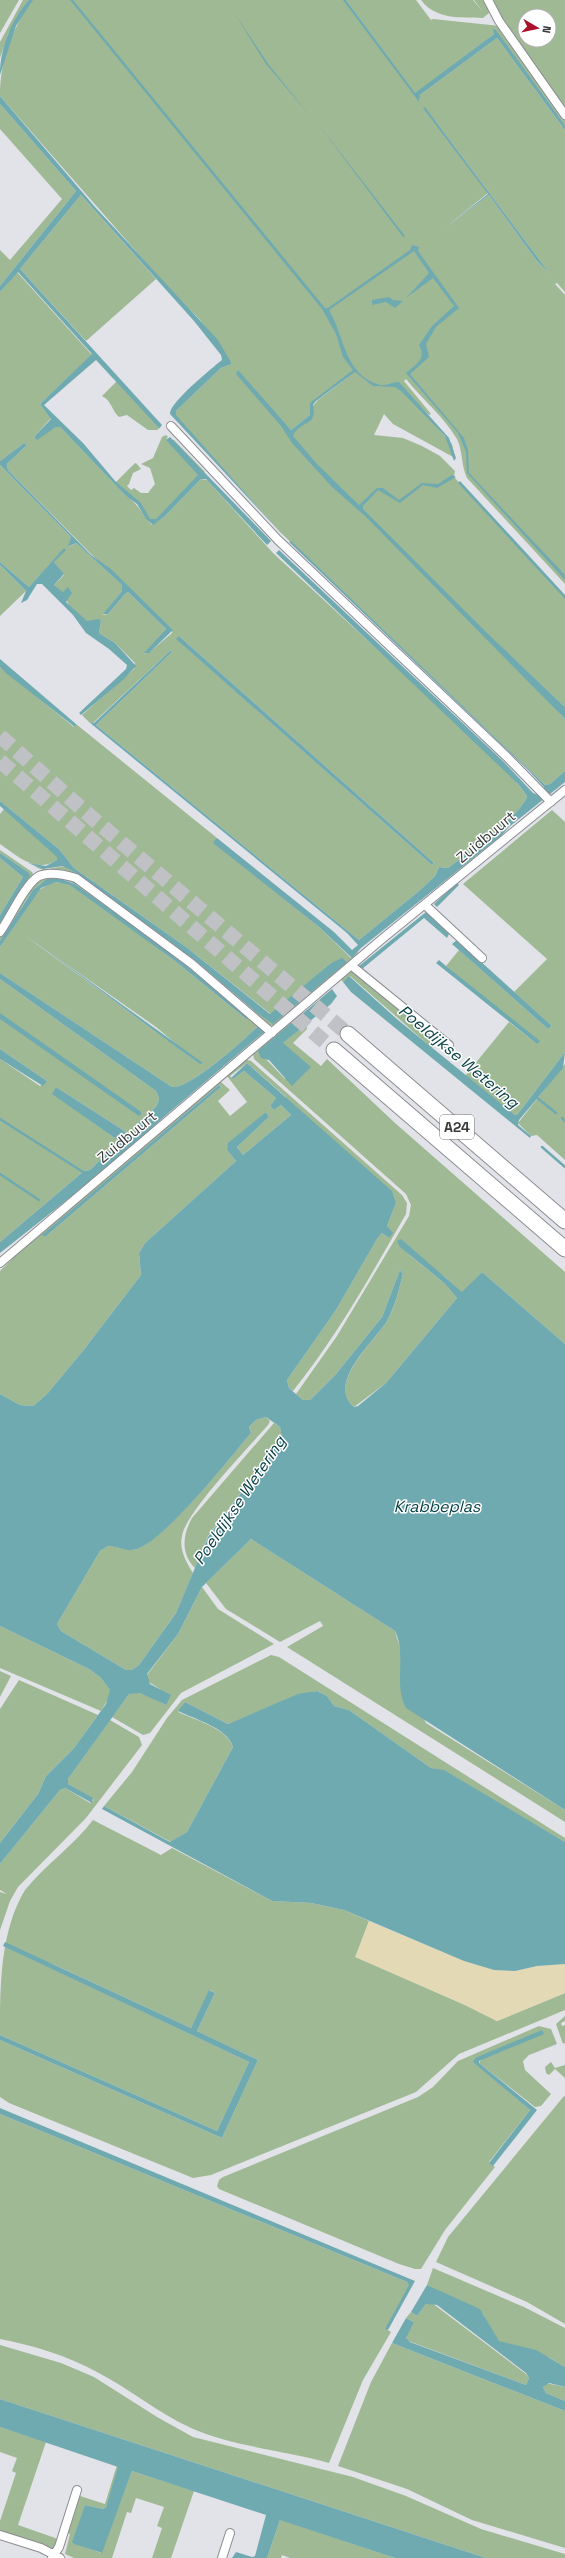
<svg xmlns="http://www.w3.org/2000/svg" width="565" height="2558" font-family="'Space Grotesk',sans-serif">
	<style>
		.green { fill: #9fb994; fill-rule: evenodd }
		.sand { fill: #e3d9b4 }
		.water { fill: #70aab1; fill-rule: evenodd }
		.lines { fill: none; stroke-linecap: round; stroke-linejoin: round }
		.stream { stroke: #70aab1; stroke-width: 2.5 }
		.highway-tunnel { stroke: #bfc1c5; stroke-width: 15; stroke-dasharray: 15 8; stroke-linecap: butt }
		.street-casing { stroke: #8b8c91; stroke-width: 10 }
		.highway-casing { stroke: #8b8c91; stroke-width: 17 }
		.street { stroke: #fff; stroke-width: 8 }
		.highway { stroke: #fff; stroke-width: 15 }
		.labels { text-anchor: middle; stroke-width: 3; stroke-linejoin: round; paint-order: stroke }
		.shield { fill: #fff; stroke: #747476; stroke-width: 1 }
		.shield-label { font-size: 14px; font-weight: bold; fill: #38393b }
		.street-label { font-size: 15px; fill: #38393b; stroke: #fff }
		.water-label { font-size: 16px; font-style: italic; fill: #084146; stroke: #fff }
	</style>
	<rect width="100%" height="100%" fill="#e1e3e8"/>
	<path class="green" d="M0,0H19L0,33Z
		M23,0H29L8,34L0,58V42Z
		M32,0H345L420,101L418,97L420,95L497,38L565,130V292L557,283L555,284L565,295V584L467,478C461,466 463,451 457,439C444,417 422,399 406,379L404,381L431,414L429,415L410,397L452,444L455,458L393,424L384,414L374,435L403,438L422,446L440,456L455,471L454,477L565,596V707L516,661L510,662L565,719V771L550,784L545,785L280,532L176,416V411L221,368L232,364L200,320L163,282L0,96C0,60 12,30 32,0ZM425,107L550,274L537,261L489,195L446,227L488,193ZM236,371L291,430L310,415V404L355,372L318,400L313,406L309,420L290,434Z
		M346,0H416L431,20L433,19L500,26L565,118V125L494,28V34L415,94Z
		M421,0H473L483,12L474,0H485L489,13L483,18C460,17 436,20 421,0Z
		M490,0H565V111C541,74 515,38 490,0ZM525,16H549V40H525Z
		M0,104L76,191L0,286V250L10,260L62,199L0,129Z
		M81,195L156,279L86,341L20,269Z
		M17,272L92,355L40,404L51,418L34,437L36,439L56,427H60L128,498L115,483L135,463L137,464L141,469L133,473L129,484L127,486L131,490L134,488L141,493H148L155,484L150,468L141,464L153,458L162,437L166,435L168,437L166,439L174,440L205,472L155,523L147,518L142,506L130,499C140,506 143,517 152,525L165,516L201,479L207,480L273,553L460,726L514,779L527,796C522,815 466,854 448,868L439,867L435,876L419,891L359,940L96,725L172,652L171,650L93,723L89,722L82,715L134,669L135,663L115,643L99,633L101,621L99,620L90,622C77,619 66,604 64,592H62L54,585L64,575L54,562L64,549L29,587L0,562V465L71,537L69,547L76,543L122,585V591L103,615L108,614L125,594L128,592L166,629L145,654L151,651L172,633V630L92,555L8,470L7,464L27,445L24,443L0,461V292ZM179,636L434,863L432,865L181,643Z
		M117,381L161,427L157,430H148L127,415L119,417C112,411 112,401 102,396Z
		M0,565L26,591L0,616Z
		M0,667L74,727L76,724L217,838L214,843L319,927L351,958L358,952L360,955L276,1026L269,1025L254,1011L273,1023L347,961L331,963L272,1015L186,947L74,868L59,849L0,801Z
		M4,809L53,851L57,856V860C35,874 18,856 0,844V814Z
		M552,810L565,822V1052L517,1115H515L465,1076L509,1022L537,1044L446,966L459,950L548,1029L552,1026L514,992L547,959L463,884Z
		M0,850L32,872L34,876L0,929V923L29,878L28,872L0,853Z
		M0,858L23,877L0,915Z
		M34,866L47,869L65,866L87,880C71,873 44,873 34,866Z
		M51,877L70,878L178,956L177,959L75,884C32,862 22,917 0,941V937L32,887L39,881Z
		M53,882L67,883L82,892L175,961L246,1019L249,1018L263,1025L266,1033L148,1134L147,1133L262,1034L258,1026C244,1040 190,1089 172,1087L0,973V947L39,890ZM23,934L156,1027L200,1064Z
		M353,969L436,1042L432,1048L350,976L343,982L341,980Z
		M0,979L156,1091L159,1098C158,1111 145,1115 138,1124C134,1129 136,1134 131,1138L123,1130L56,1087L84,1116L119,1141L90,1170L84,1171L0,1242V1059L40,1086L47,1081L0,1049Z
		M297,1017H301L265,1058L285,1079L283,1043L307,1023V1029L293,1043L321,1066L327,1059L395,1123L565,1272V1344L482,1272L462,1293L445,1277L407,1253L444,1283L457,1298L386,1383L354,1407C326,1384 374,1342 387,1321C395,1308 399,1289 403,1274L400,1270L382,1317L336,1374L310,1400H303L296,1394L337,1336L409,1216L411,1205L406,1194L254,1059L253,1053Z
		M245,1059L251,1061L402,1195L407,1203L406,1214C371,1275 337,1336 293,1391L289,1388L287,1380L336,1310L377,1239L382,1233L389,1238L387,1226L396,1203L286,1100V1097L247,1063L230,1076L233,1079L244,1071L276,1098L270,1106L274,1110L281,1105L291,1115L243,1155L237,1147L269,1117L266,1112L227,1150L236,1161L145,1243L139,1253L141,1275L82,1352L47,1394L33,1406L20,1405L0,1394V1271L29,1242L218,1082H221L230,1090L218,1101L230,1116L247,1102L227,1076ZM219,1085L221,1087L45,1237L43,1235Z
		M565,1064V1160L537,1135L531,1136L518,1123Z
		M266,1417L270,1421L268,1425C249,1447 185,1513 182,1536C179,1550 186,1561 193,1573L176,1613L139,1665L132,1670H126L61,1631L57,1624L100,1551L108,1546C116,1546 125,1550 132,1550C157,1550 232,1455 251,1433L249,1427L256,1420Z
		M274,1423L280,1427L282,1438L208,1536L195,1568C180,1553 183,1534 192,1518Z
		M251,1539L395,1631L402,1655L401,1677L426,1723L565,1810V1822L287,1647L323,1626L320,1621L280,1642L226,1609L206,1583Z
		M202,1587L218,1609L274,1644L181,1693L150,1733L143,1735L112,1717L129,1694C142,1689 154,1700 166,1705L160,1689L147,1681V1675L178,1634Z
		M0,1626L89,1669L101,1678L110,1690V1696L101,1711L0,1668Z
		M271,1655L279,1657L565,1838V1842L444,1771L431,1768L349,1710L334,1706L327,1696L317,1691L298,1695L228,1724L185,1702L178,1712C195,1720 227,1728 233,1747L187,1832L171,1842L104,1806L132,1772L167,1718L182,1700Z
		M0,1671L11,1676L0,1697Z
		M19,1680L98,1715L74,1748L46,1776L38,1794L0,1843V1709Z
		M110,1720L139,1737L142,1745L86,1818L18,1887L10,1901L0,1930V1892L7,1894L0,1890V1864L60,1790L65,1788L90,1803L94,1800L68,1784V1779Z
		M93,1820L161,1855L172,1848L272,1901L311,1903L344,1910L369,1921L356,1957L465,2005L497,2021L565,1993V2010L459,2054L416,2092L211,2175L193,2178L9,2103L0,2097V2040L222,2138L258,2060L197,2031L215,1993L210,1990L191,2028L55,1965L4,1946L249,2062L217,2131L0,2035C0,1987 0,1931 25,1890C45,1865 73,1846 93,1820Z
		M565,2016V2021L561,2023L562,2026L565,2025V2043L563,2044L556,2024Z
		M539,2026L551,2029L557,2044L529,2055L523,2061L525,2070L551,2094L541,2106L535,2107L479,2063L482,2058H475L474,2062L530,2110L489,2162L495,2167L445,2230L421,2269H415L399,2264L219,2189L217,2186L219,2180L223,2177L418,2097L433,2087L458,2061Z
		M551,2062L555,2068L565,2065V2078L555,2069L549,2075L546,2073L545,2067Z
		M564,2096L565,2097V2324L527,2302L436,2262L448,2237Z
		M0,2114L407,2282L410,2285L386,2329L391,2332L363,2380L329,2463C284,2450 234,2447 191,2428C158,2413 130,2389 97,2372C68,2356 32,2345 0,2339Z
		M433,2268L524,2307L565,2328V2367L550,2358L498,2341L485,2321L484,2315L427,2285Z
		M432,2303L526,2374L529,2378L526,2385L406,2340L407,2334L414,2322L406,2318L411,2312L417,2316L426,2304Z
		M392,2343L565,2411V2548L472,2520L407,2489L338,2466L371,2382Z
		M0,2345L61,2363L94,2377L157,2417L193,2437L353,2477L406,2496L481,2529L565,2554V2558H486L0,2399Z
		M546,2383L565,2387V2401L546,2393L543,2387Z
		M0,2427L46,2442L18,2525L58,2539L55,2549L0,2531V2521L16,2473L12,2471L17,2458L0,2452Z
		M117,2465L119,2470L106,2507L103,2509L85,2505L73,2543L101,2553L132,2471L194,2491L171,2558H152L162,2528L157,2526L164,2507L136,2498L131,2513L127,2512L112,2558H74L65,2554L70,2534L68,2533L80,2496L105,2504Z
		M280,2520H282L395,2558H290L282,2555L281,2558H267Z"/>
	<path class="sand" d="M369,1921L464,1961L494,1970L515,1971L537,1966L565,1964V1993L497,2021L465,2005L355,1957Z"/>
	<path class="water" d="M29,0H33L16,26L0,75C0,47 11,21 29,0Z
		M70,0H73L96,28L325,308H328L410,250L412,245L419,247L418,251L459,308L436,327L426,344L429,357L410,374L464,438L468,450L469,473L565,575V580L467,473L466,452L458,433L406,373C416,364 427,359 419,345L432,326L454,306L433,278L406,298L429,273L414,251L329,310C345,337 344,375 380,385C386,386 393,382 399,382L449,438L456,458L454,461L445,436L401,391L395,387L373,386L355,372L316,401L313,405C318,427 300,420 293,436L317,464L359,505L377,488H383L399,500L422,483L438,484L452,475L456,477L437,488L423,485L400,503L378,490L363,506V509L487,633L565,707V719L366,517L332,487L292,443L281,426L236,374L238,370L291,430L310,415V403L353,370L343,357L336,334L322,309Z
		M343,0H346L415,93L494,34L493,28L496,30L565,125V130L497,38L420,95L419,102Z
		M233,11L269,65L310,116L266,64Z
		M0,96L95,207L218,340L232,364L221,368L176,411V415L280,532L170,414C169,403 212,368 222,360L221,355L194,321L81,195L20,269L162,425L159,428L96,360L44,405L83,443L116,482L141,503L150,519H156L198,475L166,440L170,437L271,541L267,545L206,479H201L165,516L153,525L146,519L137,504L125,495L60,427H56L37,440L34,437L51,419L40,404L92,354L18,272L0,292V286L76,191L0,104Z
		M425,107L550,274L537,261L489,195L446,227L488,194L423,108Z
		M315,120L405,236L403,237Z
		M389,297L393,300L403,301L395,308L386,302L372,305V300Z
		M24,443L27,445L7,464L8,470L91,555L111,569L173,630L149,653H144L166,629L128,592L125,594L108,614H103L122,591V585L76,543L68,547L71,537L0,465V461Z
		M460,481L565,595V599L458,483Z
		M291,541L545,785L550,784L565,771V782L509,827L501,836L361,948L352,958L319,927L213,843L214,841L217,838L334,932L352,950L358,945L347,933L89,722L94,723L171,650L172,652L96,725L359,940L419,891L435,876L439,867L448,868C466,854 522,815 527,796L518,784L276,553L279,550L504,762L533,793L538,795L544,790V787L530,772L289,542Z
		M64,548L66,550L54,562L64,574L54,585L63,592L68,587L72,593L66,602L87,621L99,619L101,621L99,633L115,643L136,666L123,680L81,715L79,713L126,669L127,665L109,649L86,633L73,615L42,584H37L27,600L21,603L26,591L0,565V562L29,587Z
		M179,636L434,863L432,865L176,639Z
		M0,659L76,724L75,727L7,674L0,667Z
		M0,801L59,849L74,868L186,947L270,1014L331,963L342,958L347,962L273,1024L257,1013L198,963L76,873L63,866L43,869L28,863L46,866L57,860V857L0,806Z
		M0,853L28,872L30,876L0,923V915L23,877L0,858Z
		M47,879H61L75,884L170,952L250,1019H246L175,961L70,885L56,882L41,888L0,947V941L33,890Z
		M457,883L459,885L437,907L434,904Z
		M426,912L449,934L447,938L424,918L362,969L359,966Z
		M24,934L203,1063L200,1064L179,1049Z
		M457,940L552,1026L548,1029L452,944Z
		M439,960L446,966L540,1041L537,1044L436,963Z
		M0,973L172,1087C190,1089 244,1040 258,1026L264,1032L165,1116L110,1166L0,1253V1242L84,1171L90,1170L119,1141L52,1094L56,1087L123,1130L131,1138C136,1134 134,1129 138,1124C145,1114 158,1111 159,1098L156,1091L0,979Z
		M349,976L398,1020L515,1115H517L565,1052L563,1068L519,1120L518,1125L531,1136L530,1138L351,992L343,982Z
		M332,989L337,996L331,1004L283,1043L311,1067L292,1086L269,1060L261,1058L258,1051Z
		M0,1013L137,1109L141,1112V1115L139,1116L0,1019Z
		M0,1049L47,1081L43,1086L0,1059Z
		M247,1063L392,1191L396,1203L387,1226L393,1233L389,1238L382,1233L377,1239L336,1310L287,1380L289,1388L303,1400H310L336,1374L382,1317L400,1270L403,1274C399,1289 395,1307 387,1321C374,1342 326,1383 354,1407L358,1406L386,1383L457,1298L444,1283L400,1247L397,1241L401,1239L462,1292L482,1272L565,1344V1810L406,1708C393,1684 407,1656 395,1631L251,1539L202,1587L178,1634L147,1674L150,1684L171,1695L166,1705L140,1693L129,1694L68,1779V1784L93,1798L92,1803L65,1788L60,1790L0,1864V1843L38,1794L46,1776L74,1748L106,1704L110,1690L101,1678L89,1669L0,1626V1394L20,1405L33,1406L47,1394L82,1352L141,1275L139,1253L145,1243L236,1161L227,1150L228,1143L266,1112L269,1117L237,1147L243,1155L291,1115L281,1105L274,1110L270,1106L276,1098L244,1071L233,1079L231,1078ZM266,1417L280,1427L282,1438L208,1537L176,1613L139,1665L132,1670H126L61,1631L57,1624L100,1551L108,1546C116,1546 125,1551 132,1550C158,1550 232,1455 251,1433L249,1427L256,1420Z
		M219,1085L221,1087L45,1237L42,1235Z
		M317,1691L327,1696L334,1706L349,1710L431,1768L444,1770L565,1842V1964L537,1966L515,1971L494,1970L464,1961L344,1910L311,1903L272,1901L102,1809L104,1806L170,1842L187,1832L233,1747C228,1728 194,1719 178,1711L185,1702L228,1724L298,1694Z
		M5,1942L191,2028L209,1990L215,1993L197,2031L258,2060L222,2138L0,2040V2035L217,2131L249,2062L3,1946Z
		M542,2030L544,2034L479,2061V2063L537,2110L493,2166L489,2163L530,2110L473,2062L475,2058Z
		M0,2108L415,2281L388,2330L385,2329L409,2285L407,2282L0,2114Z
		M427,2285L480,2309L499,2341L536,2350L565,2367V2387L549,2383L543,2387L546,2393L565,2401V2411L392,2343L406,2318L414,2322L406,2338L410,2342L526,2385L529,2378L526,2373L437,2305L426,2304L417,2316L411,2312Z
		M0,2399L486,2558H395L280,2520L267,2558H232L236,2552L252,2557L255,2556L266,2515L132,2471L102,2553L74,2544L72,2542L85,2505L103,2509L106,2507L118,2467L0,2427Z"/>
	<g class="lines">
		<path class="stream" d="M536,1097L556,1113
			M562,1118L565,1121
			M0,1119L83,1172
			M542,1147L565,1167
			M0,1174L39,1200"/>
		<path class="highway-tunnel" d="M0,736L90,816L348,1034
			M0,761L334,1050"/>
		<defs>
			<path id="street" d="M488,0L499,21L565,115
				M171,426L278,540L507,757L551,802
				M425,905L482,958
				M0,932C10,918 25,884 39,876C50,871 66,875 76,878L192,964L272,1033
				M352,966L449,1045
				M0,1263L382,939L565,790
				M0,2535L41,2548L60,2558
				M52,2558L59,2547L77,2490
				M222,2558L230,2533"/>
			<path id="highway" d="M348,1034L565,1221
				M334,1050L565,1249"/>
		</defs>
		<use href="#street" class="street-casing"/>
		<use href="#highway" class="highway-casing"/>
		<use href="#street" class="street"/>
		<use href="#highway" class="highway"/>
	</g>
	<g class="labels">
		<rect class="shield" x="440" y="1115" width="34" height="24" rx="3"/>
		<g class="shield-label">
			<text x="457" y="1132">A24</text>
		</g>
		<g class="street-label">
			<text transform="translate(486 837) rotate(-40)" y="5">Zuidbuurt</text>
			<text transform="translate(127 1137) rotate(-40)" y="5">Zuidbuurt</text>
		</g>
		<g class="water-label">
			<text transform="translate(459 1056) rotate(40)" y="6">Poeldijkse Wetering</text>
			<text transform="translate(239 1500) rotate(-56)" y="6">Poeldijkse Wetering</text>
			<text x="437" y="1512">Krabbeplas</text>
		</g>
	</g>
	<g transform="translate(537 28) rotate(99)"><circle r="19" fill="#ffffff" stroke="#afb0b1"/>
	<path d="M0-3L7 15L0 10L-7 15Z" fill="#a9112c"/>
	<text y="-6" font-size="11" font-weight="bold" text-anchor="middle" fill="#38393b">N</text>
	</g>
</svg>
